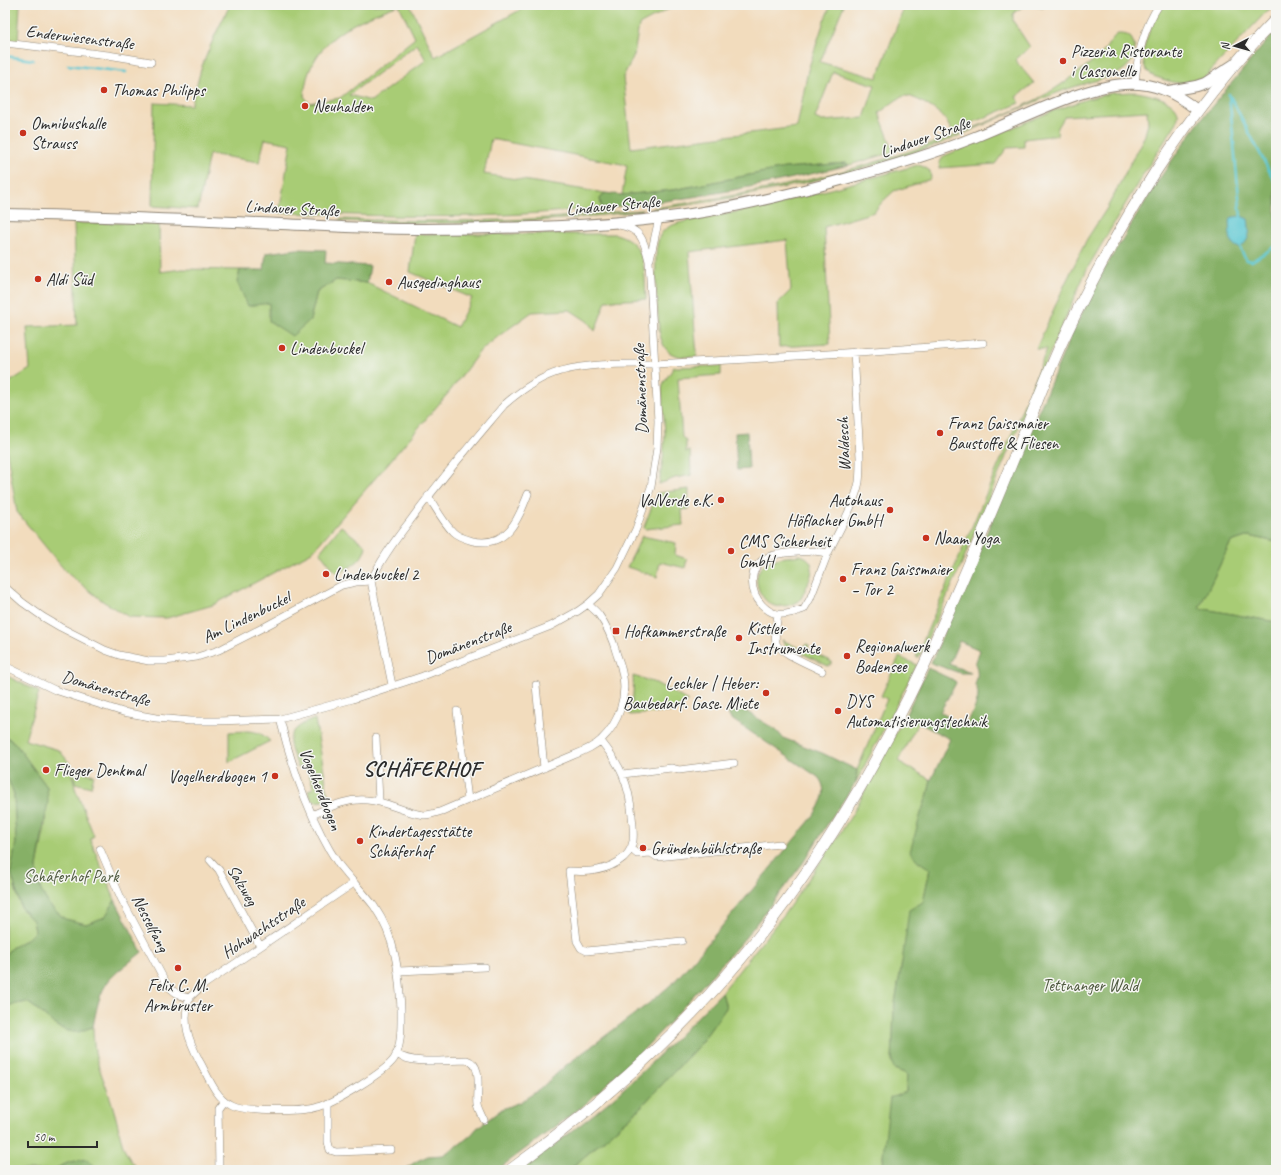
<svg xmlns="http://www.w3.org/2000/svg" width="1281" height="1175" font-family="Caveat,sans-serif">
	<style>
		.green { fill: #a8cc75; stroke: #6a7c50; fill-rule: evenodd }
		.forest { fill: #86b066; stroke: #586e48 }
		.water { fill: #5cc8d3; stroke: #447a7f }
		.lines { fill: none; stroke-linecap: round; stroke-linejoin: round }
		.stream { stroke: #5cc8d3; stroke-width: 2.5 }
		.street-casing { stroke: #8e8474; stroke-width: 8 }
		.secondary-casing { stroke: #8e8474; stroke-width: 12 }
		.primary-casing { stroke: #8e8474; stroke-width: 12 }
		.street { stroke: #fff; stroke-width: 7 }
		.secondary { stroke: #fff; stroke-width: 10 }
		.primary { stroke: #fff; stroke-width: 11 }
		.poi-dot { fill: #c8321e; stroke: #f6f6f2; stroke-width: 1.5 }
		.labels { text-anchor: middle; stroke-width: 3; stroke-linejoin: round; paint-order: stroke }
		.street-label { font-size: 17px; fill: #2b2b2b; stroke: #f6f6f2 }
		.poi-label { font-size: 17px; fill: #2b2b2b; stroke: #f6f6f2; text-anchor: start }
		.park-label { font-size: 17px; fill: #505b41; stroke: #f6f6f2 }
		.district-label { font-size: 21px; font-weight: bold; letter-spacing: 1px; fill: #2b2b2b; stroke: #f6f6f2 }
	</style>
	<rect width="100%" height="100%" fill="#f6f6f2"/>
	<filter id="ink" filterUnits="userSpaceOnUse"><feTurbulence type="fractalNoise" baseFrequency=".025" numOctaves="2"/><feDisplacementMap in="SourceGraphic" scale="8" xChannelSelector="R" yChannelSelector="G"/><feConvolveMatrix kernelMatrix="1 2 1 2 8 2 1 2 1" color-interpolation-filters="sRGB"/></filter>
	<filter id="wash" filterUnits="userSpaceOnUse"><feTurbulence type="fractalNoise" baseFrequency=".012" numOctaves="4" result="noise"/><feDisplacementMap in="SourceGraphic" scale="16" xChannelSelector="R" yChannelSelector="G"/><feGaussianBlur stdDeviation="0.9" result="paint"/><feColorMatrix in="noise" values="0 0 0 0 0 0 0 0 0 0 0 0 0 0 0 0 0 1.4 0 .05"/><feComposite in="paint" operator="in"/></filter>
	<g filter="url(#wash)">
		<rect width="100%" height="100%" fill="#f2dcbd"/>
		<path class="green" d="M5,5H20L18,42L5,40Z
			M230,5H410L435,57L529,5H676L639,25L634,55L623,77L631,148L797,127L808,70L824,21L831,5H844L820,62L877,78L905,5H1043V8C1030,5 1023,4 1013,14V21L1030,47L1015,60L1034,83L1016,97L1020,103L952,131C949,127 947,121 943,117C938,111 914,95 905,96C898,97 885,109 879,113L894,152L849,165L846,163L785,168L673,190L622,195L627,165L491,139L484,174L605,193L600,199L602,208C559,212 517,215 474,216C409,218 344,214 279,213L291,144L265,139L259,162L209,154L198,209L152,206L154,103L191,105L202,66L215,35ZM399,5L415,38L340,98L309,103L304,96C305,89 306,79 309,72C325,32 361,19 399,5ZM417,44L426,60L371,101L349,95ZM833,72L875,85L864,118L822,121L815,118Z
			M1163,5H1276L1266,12L1204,78C1188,84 1181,85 1165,80C1160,78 1154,77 1150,74C1132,58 1154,21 1163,5Z
			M1118,34C1122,34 1127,34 1130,37C1135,42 1136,53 1132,60C1127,70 1113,77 1102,79C1041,93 985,128 925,149C836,179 744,198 651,210L654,208C692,202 730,197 767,189C856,171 946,143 1028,104C1054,91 1079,73 1101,54C1107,49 1111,37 1118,34Z
			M1136,92C1148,94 1175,99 1178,113C1179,116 1177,119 1177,122L1142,176L1087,269L1031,396L957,575L919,657H916L1011,436L1047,349H1036L1065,284L1087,239L1107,208L1145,135L1148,123L1147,111L1065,116L1057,129L1058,135L1024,139V147L1007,148L995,164L939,168L940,162L944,156L1053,111L1087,99L1112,93Z
			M918,165L924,167L930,171L931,179L894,191L882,202L874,212L824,227L830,344L779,347L778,303L791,290L787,240L689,252L697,357C673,357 664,356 659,330C658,310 651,248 661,234C669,221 697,220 711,217C781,204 849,184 918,165Z
			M643,210L641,211C610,214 580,218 549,220C479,224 409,224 339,221L340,219C409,221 479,222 549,218C580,216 612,211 643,210Z
			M74,223H159L160,272L182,269L240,270L238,282L269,303L310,320L317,292L336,280L367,283L457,327L472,298L410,272L415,234H616C648,243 644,271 646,299L606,301L595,331L587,321L570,310L532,312L500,335L480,351L450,391L312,552L213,605L167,618L129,617L104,602L67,573L17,512L5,441V385L30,369L27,327L77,325Z
			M721,366V375L678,378L682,437L686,441V452L690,451L691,475L675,478L659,484L663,459L665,434L662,389L664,382L674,367Z
			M689,489L688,509L682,510L683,525L645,529L644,527L657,493Z
			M341,526L366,546C363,562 350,567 337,574L320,552Z
			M642,536L676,543L675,555L687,559L685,568L660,562L657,577L627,567Z
			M1249,536L1276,542V622L1199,608L1231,542Z
			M800,555C818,560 812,575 806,588C804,592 802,598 799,601C793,605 782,607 775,606C759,601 749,575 765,564C775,557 788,557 800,555Z
			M782,640L801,649L804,648L806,644L809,645L807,650L832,662V664L828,666L785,645Z
			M899,657L917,665L856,782L857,770L887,699L881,696Z
			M5,675L39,692L25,740L59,750L71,765L75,788L94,836L90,839L115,900L106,917L86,924L65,919L50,906L41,891L37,876V867L45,826L47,787L15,743L5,736Z
			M633,676L656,683L688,701L670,712L629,715C633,702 634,690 633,676Z
			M905,716L918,723L898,761L931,780L928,794L921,813L918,861L930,868L923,903L902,962L894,1009L892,1063L894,1069L907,1074L906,1092L883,1155L884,1170H569L638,1110L699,1045L726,1008L722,992L785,913L837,838L853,813Z
			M315,719L329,800L316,802L311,799L308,790L314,788L306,766L298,768C296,761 291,752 290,744C288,730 305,722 315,719Z
			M247,731C259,732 261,733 270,741L229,762V732Z
			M74,770L94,775L91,787L75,783Z
			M5,772L14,794L16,842L11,872L21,908L33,921L35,931L27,939L11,948L5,956Z
			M27,1002C43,1012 57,1033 78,1032C82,1031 88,1028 93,1027C93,1035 94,1044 95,1052C99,1072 109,1091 114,1111C121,1133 120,1152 139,1170H109L106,1166L98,1169L94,1166L70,1162L52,1170H5V1006Z"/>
		<path class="forest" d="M1276,30V542L1249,536L1231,542L1199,608L1276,622V1170H884L883,1155L890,1098L906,1092L907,1074L894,1069L892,1063L894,1009L902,962L909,910L923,902L930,869L918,861L910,852L921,813L928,794L931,780L950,739L905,716L928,668L955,681L956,683L940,712L965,727C970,716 984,697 975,685C977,678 979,671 975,664L980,650L959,641L949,664L971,673H960L931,663L1066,347L1080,317L1105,268L1156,184L1179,150L1203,117Z
			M846,163L849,165C767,185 685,201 602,208L600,199L605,193L622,195L673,190L785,168Z
			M297,249L326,250L325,263L370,266L367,283L336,280L317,292L310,320L292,336L269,321V303L248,306L237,282L240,270H264L266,253Z
			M747,432L749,469L737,470L735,433Z
			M734,706L744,710L776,730L783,738L822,753L857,770L856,782L830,820L803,863L745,938L667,1025L641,1052L583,1106L497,1170H403L417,1161L428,1156L443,1155L460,1144L472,1134L477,1128L502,1109L520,1102L539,1090L565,1066L652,1001L674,982L703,949L812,818C820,805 830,791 818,777L730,718L728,713Z
			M5,736L15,743L47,787L48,801L37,867V876L41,891L50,906L65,919L86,924L105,917L115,900L142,952C132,961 119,969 110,979C99,992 96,1011 93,1027C88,1028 83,1031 78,1032C57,1033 43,1012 27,1002L5,1006V956L11,948L27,939L35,931L33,921L21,908L11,872L16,842L14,794L5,772Z
			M722,992L726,1008L699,1045L638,1110L569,1170H521C554,1145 588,1120 619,1093C655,1061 688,1026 722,992Z
			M87,1159L98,1169L106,1166L109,1170H52L70,1162Z"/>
		<path class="water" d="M1241,216L1248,219C1250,233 1251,238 1240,248C1228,245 1230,232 1229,221L1233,217Z"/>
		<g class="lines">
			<path class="stream" d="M5,56L33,60
				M68,65L126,72
				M1229,94L1241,218
				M1230,96L1276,184
				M1240,245C1240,250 1244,256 1247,260L1252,261L1276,246"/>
		</g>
	</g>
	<g filter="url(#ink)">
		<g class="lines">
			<defs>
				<path id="street" d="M5,43L108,55L151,62
					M1135,84C1137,56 1143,29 1159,5
					M650,259L659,218
					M428,496C436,508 443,522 453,532C458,537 466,539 473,541C507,548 518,520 528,494
					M814,551L828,553L810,599L804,609C796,612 786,615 777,614C771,613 766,609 762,605C749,591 748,568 766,558C776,552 802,552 814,551Z
					M828,553C838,532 855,504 859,482C860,474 860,465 860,457L854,352
					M371,581L392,685
					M5,587L22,602L43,617L60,627L105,650L119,655L149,661H165L197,657L219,650L266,626L342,585L356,582L371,581C381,559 395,540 410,521C439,481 472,443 504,405C521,390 540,377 561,371C592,363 622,364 654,364C673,363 692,362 711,361C802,356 893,350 983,343
					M778,614C777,621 774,636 776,643C778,652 813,666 822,671
					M5,666L55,690L123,712L156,718L190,721H217L280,719L353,699L423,676L551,626L578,611L588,604L599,594L617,568L636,529L651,487L657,448L658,421L649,261C644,241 642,229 619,225
					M536,685L544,768
					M457,711L468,800
					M376,738L379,801
					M601,741C621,766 629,783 632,816C633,824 634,832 633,841C630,860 608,869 591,871C584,872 576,871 569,871L577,941L581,948L587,951L682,941
					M623,774L671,768L679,770L734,763
					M312,815C330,807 347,798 367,800C387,801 404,813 424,815C430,815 436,813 442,811L569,757C579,753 593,748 601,740C619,723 628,696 622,672C621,666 619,660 617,655C613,641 608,627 599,615C596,611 592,608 588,604
					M100,849L121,898L167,985C174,992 179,996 189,998
					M631,849L637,854L651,853L657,857L780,844
					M210,860L219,870L260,946
					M399,971L485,967
					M189,998C182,1023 188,1039 200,1062C208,1076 215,1097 231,1105C245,1112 303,1112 318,1107C334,1103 385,1072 394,1059C402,1047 401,1023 401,1009C399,972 396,938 374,906C363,892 350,879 339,865C333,856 327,846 322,836C303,799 290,759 280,719
					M189,998L202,986L354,883
					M396,1054C414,1065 445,1060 467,1060C484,1065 476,1092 478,1105C479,1110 482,1115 484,1120
					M328,1103V1142L330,1150L336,1152L391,1150
					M219,1170L218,1108L224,1100"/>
				<path id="secondary" d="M1169,91L1196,86L1205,83L1233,65
					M5,214C97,216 189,220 281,224C326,226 371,229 416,229C457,229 497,228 538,227C589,225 641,222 691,214C741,206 791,194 841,180C886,168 931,155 975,137C1007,124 1038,109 1071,97C1088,91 1106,85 1124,84C1154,82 1174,92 1197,110"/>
				<path id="primary" d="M510,1170C582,1118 650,1060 710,994C809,886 883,759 942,626C970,564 996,501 1022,438C1036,405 1048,372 1063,340C1118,224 1185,112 1276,19"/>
			</defs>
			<use href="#street" class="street-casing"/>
			<use href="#secondary" class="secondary-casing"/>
			<use href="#primary" class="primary-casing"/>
			<use href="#street" class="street"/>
			<use href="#secondary" class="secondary"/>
			<use href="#primary" class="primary"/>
		</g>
	</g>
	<g class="poi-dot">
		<circle cx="1063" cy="61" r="4"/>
		<circle cx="104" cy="90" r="4"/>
		<circle cx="305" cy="106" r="4"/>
		<circle cx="23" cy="133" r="4"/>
		<circle cx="38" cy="279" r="4"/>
		<circle cx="389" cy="282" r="4"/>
		<circle cx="282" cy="348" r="4"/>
		<circle cx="940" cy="433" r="4"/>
		<circle cx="721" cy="500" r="4"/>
		<circle cx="890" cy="510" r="4"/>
		<circle cx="926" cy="538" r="4"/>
		<circle cx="731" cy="551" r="4"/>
		<circle cx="326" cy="574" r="4"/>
		<circle cx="843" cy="579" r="4"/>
		<rect x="612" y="627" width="8" height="8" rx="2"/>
		<circle cx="739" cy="638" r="4"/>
		<circle cx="847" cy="656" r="4"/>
		<circle cx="766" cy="693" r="4"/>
		<circle cx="838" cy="711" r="4"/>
		<circle cx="46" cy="770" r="4"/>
		<circle cx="275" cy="776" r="4"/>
		<circle cx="360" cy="841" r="4"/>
		<circle cx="643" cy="848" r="4"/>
		<circle cx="178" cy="968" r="4"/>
	</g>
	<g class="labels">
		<g class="street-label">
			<text transform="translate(80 37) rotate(7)" y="6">Enderwiesenstraße</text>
			<text transform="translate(925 137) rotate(-19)" y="6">Lindauer Straße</text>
			<text transform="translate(613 205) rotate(-5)" y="6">Lindauer Straße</text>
			<text transform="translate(292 208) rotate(3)" y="6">Lindauer Straße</text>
			<text transform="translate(640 389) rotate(-92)" y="6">Domänenstraße</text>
			<text transform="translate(843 444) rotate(-92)" y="6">Waldesch</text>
			<text transform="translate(246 617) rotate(-26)" y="6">Am Lindenbuckel</text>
			<text transform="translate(468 642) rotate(-21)" y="6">Domänenstraße</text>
			<text transform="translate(106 688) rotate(16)" y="6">Domänenstraße</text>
			<text transform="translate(321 789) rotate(68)" y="6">Vogelherdbogen</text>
			<text transform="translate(243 885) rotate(60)" y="6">Salzweg</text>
			<text transform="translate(151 923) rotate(63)" y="6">Nesselfang</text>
			<text transform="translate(263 927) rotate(-34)" y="6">Hohwachtstraße</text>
		</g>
		<g class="poi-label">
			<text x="1071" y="57">Pizzeria Ristorante<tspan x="1071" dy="20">i Cassonello</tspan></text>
			<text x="112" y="96">Thomas Philipps</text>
			<text x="313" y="112">Neuhalden</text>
			<text x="31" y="129">Omnibushalle<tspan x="31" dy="20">Strauss</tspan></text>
			<text x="46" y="285">Aldi Süd</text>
			<text x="397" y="288">Ausgedinghaus</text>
			<text x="290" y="354">Lindenbuckel</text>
			<text x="948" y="429">Franz Gaissmaier<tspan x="948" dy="20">Baustoffe &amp; Fliesen</tspan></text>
			<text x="713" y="506" text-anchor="end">ValVerde e.K.</text>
			<text x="882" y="506" text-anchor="end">Autohaus<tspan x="882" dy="20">Höflacher GmbH</tspan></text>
			<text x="934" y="544">Naam Yoga</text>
			<text x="739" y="547">CMS Sicherheit<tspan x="739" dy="20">GmbH</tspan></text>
			<text x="851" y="575">Franz Gaissmaier<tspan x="851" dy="20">– Tor 2</tspan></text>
			<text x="334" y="580">Lindenbuckel 2</text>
			<text x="747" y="634">Kistler<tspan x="747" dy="20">Instrumente</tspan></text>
			<text x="624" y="637">Hofkammerstraße</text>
			<text x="855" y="652">Regionalwerk<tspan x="855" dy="20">Bodensee</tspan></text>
			<text x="758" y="689" text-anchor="end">Lechler | Heber:<tspan x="758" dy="20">Baubedarf. Gase. Miete</tspan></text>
			<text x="846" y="707">DYS<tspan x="846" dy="20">Automatisierungstechnik</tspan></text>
			<text x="54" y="776">Flieger Denkmal</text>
			<text x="267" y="782" text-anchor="end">Vogelherdbogen 1</text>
			<text x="368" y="837">Kindertagesstätte<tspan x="368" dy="20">Schäferhof</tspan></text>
			<text x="651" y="854">Gründenbühlstraße</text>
			<text x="178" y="991" text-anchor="middle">Felix C. M.<tspan x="178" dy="20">Armbruster</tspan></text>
		</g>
		<g class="park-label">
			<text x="71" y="882">Schäferhof Park</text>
			<text x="1090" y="991">Tettnanger Wald</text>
		</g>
		<g class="district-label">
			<text x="422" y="776">SCHÄFERHOF</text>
		</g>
	</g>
	<rect width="1281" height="1175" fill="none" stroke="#f6f6f2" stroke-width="20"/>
	<g transform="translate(1235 46) rotate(264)" stroke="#f6f6f2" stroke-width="3" paint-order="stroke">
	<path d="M0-3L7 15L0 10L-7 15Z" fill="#2b2b2b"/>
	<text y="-6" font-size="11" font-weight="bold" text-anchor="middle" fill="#2b2b2b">N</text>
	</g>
	<path d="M28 1141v6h69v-6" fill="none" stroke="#2b2b2b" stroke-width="2"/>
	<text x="34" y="1141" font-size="12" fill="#2b2b2b" stroke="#f6f6f2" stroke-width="3" paint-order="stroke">50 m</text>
</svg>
